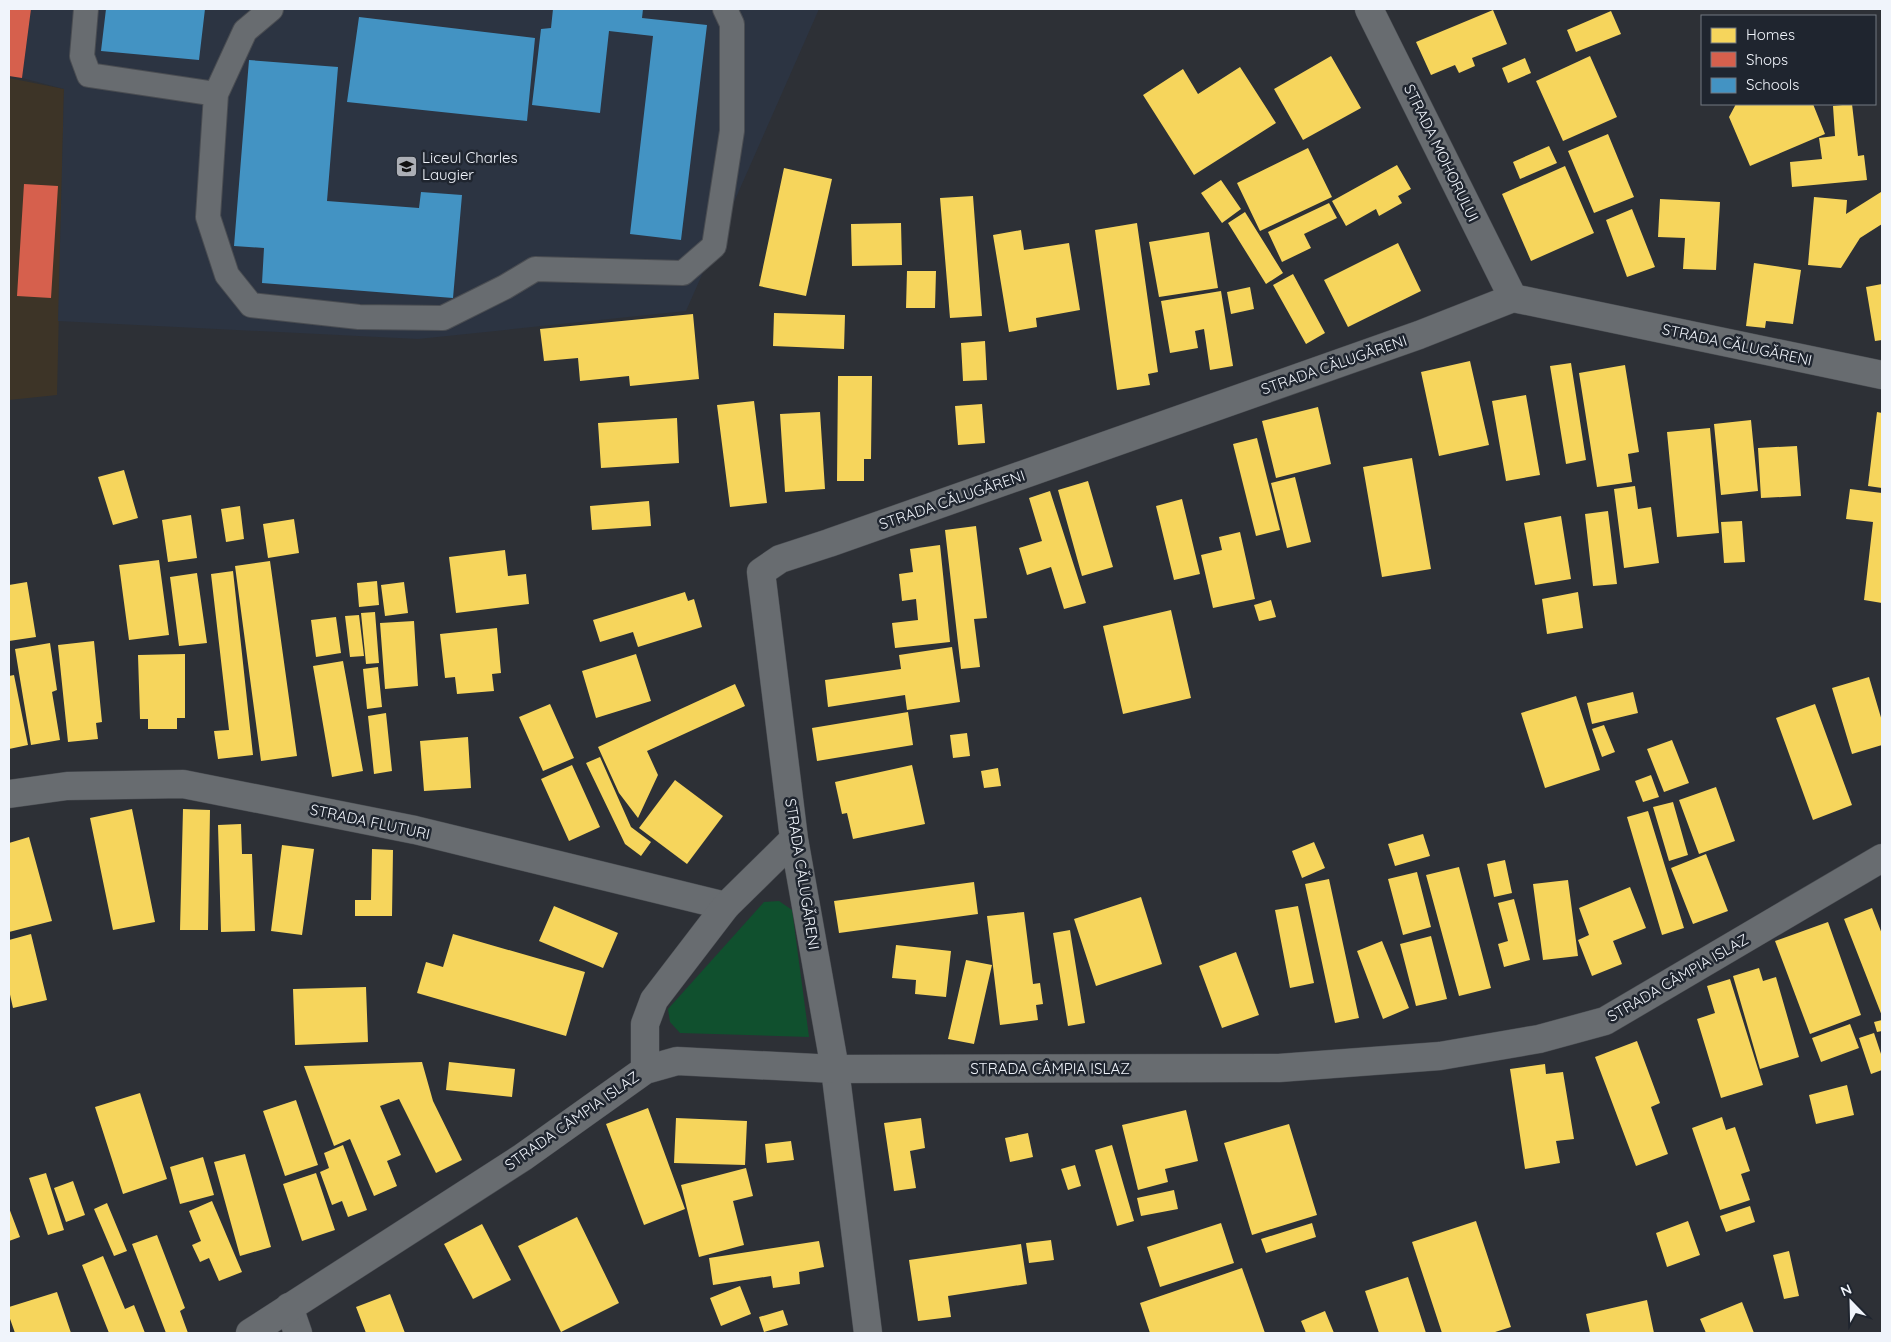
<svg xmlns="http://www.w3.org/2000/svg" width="1891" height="1342" font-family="Quicksand,sans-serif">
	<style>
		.commercial { fill: #3d3427 }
		.built { fill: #2c3442 }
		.green { fill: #10502e }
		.homes { fill: #f6d55c }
		.shops { fill: #d6604d }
		.schools { fill: #4393c3 }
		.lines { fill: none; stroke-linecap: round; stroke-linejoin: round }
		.service-casing { stroke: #4a4d52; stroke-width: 26 }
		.minor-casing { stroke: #4a4d52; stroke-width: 29 }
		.tertiary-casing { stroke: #4a4d52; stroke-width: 29 }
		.service { stroke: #686c70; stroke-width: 24 }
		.minor { stroke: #686c70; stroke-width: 28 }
		.tertiary { stroke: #686c70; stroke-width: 28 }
		.labels { text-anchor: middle; stroke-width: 5; stroke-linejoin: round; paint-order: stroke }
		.street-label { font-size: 15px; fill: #f0f4fb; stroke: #1f252f }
		.poi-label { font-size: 15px; fill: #f0f4fb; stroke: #1f252f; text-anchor: start }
	</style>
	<rect width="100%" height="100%" fill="#2d3036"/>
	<path class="commercial" d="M9,78L64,89L57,395L9,400Z"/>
	<path class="built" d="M31,9H819L686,311L418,339L58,321L64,89L22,78Z"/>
	<path class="green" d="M779,901L792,910L809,1037L680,1033L670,1022L668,1009L764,902Z"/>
	<path class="homes" d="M1493,10L1507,44L1472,58L1475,66L1459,73L1455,65L1431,75L1416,42Z
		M1611,11L1621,34L1576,52L1567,30Z
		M1331,56L1361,108L1303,140L1274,89Z
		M1590,56L1617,117L1563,141L1536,81Z
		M1525,58L1531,73L1508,83L1502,68Z
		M1240,67L1276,123L1194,175L1143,95L1183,69L1198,94Z
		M1736,104H1813L1825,134L1750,166L1729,117Z
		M1852,104L1858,156L1864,155L1867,180L1792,187L1790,162L1822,159L1819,138L1835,136L1833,106Z
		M1608,134L1634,197L1594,213L1568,151Z
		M1549,146L1557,163L1520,179L1513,162Z
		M1308,148L1332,197L1260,231L1237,183Z
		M1397,165L1411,189L1398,196L1402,203L1379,216L1376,209L1346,226L1332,201Z
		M1565,166L1594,233L1531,261L1502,194Z
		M784,168L832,179L806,296L759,286Z
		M1221,180L1241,209L1222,223L1201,193Z
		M1881,192L1882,224L1860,238L1841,268L1808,265L1814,197L1847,200L1846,214Z
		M973,196L982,316L950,318L940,198Z
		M1660,199L1720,202L1716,270L1683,269L1685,238L1658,237Z
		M1329,203L1337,218L1304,234L1311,248L1282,262L1268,232Z
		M1632,209L1655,267L1627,277L1606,220Z
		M1245,212L1283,273L1266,284L1228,223Z
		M901,223L902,265L852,266L851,224Z
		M1137,223L1158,372L1148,374L1150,385L1117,390L1095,230Z
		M1021,230L1024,250L1069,243L1080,310L1036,318L1037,327L1009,332L993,235Z
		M1209,232L1218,288L1159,297L1149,242Z
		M1398,243L1421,291L1348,327L1324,280Z
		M1754,263L1801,270L1793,324L1766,321L1765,328L1746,326Z
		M907,271H936L935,308H906Z
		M1293,274L1325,333L1306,344L1273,285Z
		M1882,284V340L1875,341L1866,287Z
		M1250,287L1254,309L1231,314L1227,292Z
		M1221,291L1233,366L1210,370L1204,329L1195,331L1198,348L1170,353L1161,301Z
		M774,313L845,315L844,349L773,346Z
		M693,314L699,379L630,386L629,376L580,381L578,358L544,361L540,329Z
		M985,341L987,380L963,381L961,343Z
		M1470,361L1489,445L1439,456L1421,372Z
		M1571,363L1586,460L1566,464L1550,366Z
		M1625,365L1639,452L1628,454L1632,482L1597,487L1579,373Z
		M838,376H872L871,459H864V481H837Z
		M1526,395L1540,475L1506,481L1492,401Z
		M754,401L767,503L730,507L717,405Z
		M982,404L985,443L958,445L955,406Z
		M1318,407L1331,464L1276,478L1262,421Z
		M820,412L825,489L785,492L780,414Z
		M1877,412L1882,413V488L1868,486Z
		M677,418L679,463L601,468L598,423Z
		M1751,420L1758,491L1721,495L1714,424Z
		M1710,428L1719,533L1677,537L1667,432Z
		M1257,438L1280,530L1256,536L1233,444Z
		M1797,446L1801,496L1761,498L1758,448Z
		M1412,458L1431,569L1382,577L1363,467Z
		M124,470L138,518L113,525L98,477Z
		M1295,477L1311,542L1287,548L1271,483Z
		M1088,481L1113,567L1082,576L1058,490Z
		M1635,486L1638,509L1651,507L1659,563L1624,568L1614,489Z
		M1850,489L1882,493V603L1864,600L1873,522L1846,519Z
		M1050,491L1086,603L1064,609L1051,567L1027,575L1019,548L1042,541L1029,498Z
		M1182,499L1200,574L1174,580L1156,506Z
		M649,501L651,526L592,530L590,506Z
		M240,506L244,539L226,542L221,509Z
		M1608,511L1617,584L1593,586L1585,514Z
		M191,515L197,558L168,562L162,520Z
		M1561,516L1571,579L1535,585L1524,523Z
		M294,519L299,553L268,558L263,524Z
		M1742,521L1745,562L1724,563L1721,522Z
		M976,526L987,618L974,619L980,667L961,669L945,530Z
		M1240,532L1255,599L1213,608L1201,555L1222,550L1219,537Z
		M940,545L950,642L895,648L892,623L918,620L916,599L902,601L899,574L913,572L910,549Z
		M505,550L508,576L526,574L529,604L456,613L449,557Z
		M159,560L169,635L129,640L119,565Z
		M270,561L297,756L261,761L235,566Z
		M233,571L253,755L218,759L214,731L229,730L211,574Z
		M197,573L207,643L179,646L170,577Z
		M377,581L379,605L359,607L357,583Z
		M27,582L36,637L9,641V585Z
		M404,582L408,613L385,616L381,585Z
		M685,592L688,601L694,599L702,627L638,647L633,632L600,642L593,620Z
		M1578,592L1583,628L1547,634L1542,599Z
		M1271,600L1276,617L1259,621L1254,605Z
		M1171,610L1191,698L1123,714L1103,626Z
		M375,612L379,663L366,664L361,613Z
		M359,615L364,656L350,657L345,616Z
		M336,617L341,653L316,657L311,620Z
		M414,621L418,686L385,689L380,623Z
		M497,628L501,673L492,674L494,691L457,694L455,677L445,678L440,634Z
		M94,641L102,722L96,723L98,739L68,742L58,645Z
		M50,643L57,690L52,692L60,740L31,745L15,649Z
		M952,647L960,702L907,710L905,695L828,707L825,680L901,669L899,655Z
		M185,654V718H177V729H148V719H140L138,655Z
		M636,654L651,701L596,718L582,671Z
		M343,661L363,771L332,777L313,666Z
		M378,667L382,707L367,709L363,669Z
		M14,675L28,745L9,749V676Z
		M1869,677L1882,721V745L1852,754L1832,688Z
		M735,684L745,706L647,751L658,775L638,818L619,793L598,747Z
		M1633,692L1638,713L1592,724L1587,703Z
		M1576,696L1600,770L1545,788L1521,713Z
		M550,704L574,758L543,771L519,717Z
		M1815,704L1852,805L1813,820L1776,718Z
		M908,712L913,745L817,761L812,728Z
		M386,713L392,771L374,774L368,716Z
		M1604,725L1615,752L1602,757L1592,729Z
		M967,733L970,756L953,758L950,735Z
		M468,737L471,788L424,791L420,741Z
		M1672,740L1689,783L1664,792L1647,749Z
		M600,757L631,827L651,842L641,856L625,844L586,763Z
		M572,765L600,827L569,841L541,779Z
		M912,765L925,824L853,839L847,813L842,814L835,782Z
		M998,768L1001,786L984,788L981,771Z
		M1651,775L1659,797L1643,802L1635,781Z
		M675,780L723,816L687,864L639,828Z
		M1716,787L1735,841L1699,854L1679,800Z
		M1673,802L1688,855L1669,861L1653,807Z
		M132,809L155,922L113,930L90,818Z
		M183,809L210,810L208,930H180Z
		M1648,811L1684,928L1662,935L1627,817Z
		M241,824L242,854H252L255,931L221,932L218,825Z
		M1423,834L1430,856L1395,866L1388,844Z
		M29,837L52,921L9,932V843Z
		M1314,842L1325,868L1302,878L1292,851Z
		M282,845L314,849L302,935L271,931Z
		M372,849L393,850L392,916H355V900H371Z
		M1706,854L1728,911L1693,924L1671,868Z
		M1505,860L1512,893L1494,897L1487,864Z
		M1459,867L1491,988L1459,996L1426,875Z
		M1417,872L1431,927L1403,935L1388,879Z
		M1329,879L1359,1018L1335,1023L1305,884Z
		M1568,880L1578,956L1543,960L1533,884Z
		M974,882L978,914L839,933L834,901Z
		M1630,887L1646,928L1613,941L1622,964L1592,976L1578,940L1589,935L1579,908Z
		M1141,897L1162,964L1096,986L1074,919Z
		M1514,899L1530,960L1504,967L1498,944L1508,941L1498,903Z
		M554,906L618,933L603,968L539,941Z
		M1298,906L1314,983L1290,988L1275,910Z
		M1872,908L1882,934V1016L1844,919Z
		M1024,912L1033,984L1040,983L1043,1004L1036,1005L1038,1020L1000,1025L987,916Z
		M1828,922L1861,1015L1810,1034L1775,941Z
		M1070,930L1085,1023L1068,1026L1053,933Z
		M31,934L47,1000L13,1008L9,990V940Z
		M453,934L585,972L566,1036L417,993L426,962L443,967Z
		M1431,936L1447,999L1416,1006L1400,944Z
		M1382,941L1409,1008L1383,1019L1357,951Z
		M896,945L951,951L946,997L915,994L916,980L892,978Z
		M1236,952L1259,1015L1222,1028L1199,966Z
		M966,960L992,965L974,1044L948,1039Z
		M1759,968L1763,981L1776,977L1799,1057L1760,1069L1733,976Z
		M1730,979L1763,1085L1721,1098L1697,1019L1715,1013L1707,986Z
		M366,987L368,1042L295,1045L293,989Z
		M1882,1020V1031L1877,1032L1874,1022Z
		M1850,1024L1859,1048L1821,1062L1812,1038Z
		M1874,1033L1882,1057V1070L1871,1074L1859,1038Z
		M1637,1041L1660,1103L1651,1107L1668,1154L1636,1166L1595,1057Z
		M422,1062L433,1101L462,1160L436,1173L399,1099L380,1106L401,1155L387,1161L397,1186L374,1196L350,1139L334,1146L304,1066Z
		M449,1062L515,1069L512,1097L446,1090Z
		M1545,1064L1546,1074L1563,1072L1574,1139L1556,1141L1560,1163L1525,1169L1510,1069Z
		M1847,1085L1854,1115L1816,1124L1809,1095Z
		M140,1093L167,1179L123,1194L95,1107Z
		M296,1100L318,1165L285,1176L263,1111Z
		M648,1108L685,1209L644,1225L606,1124Z
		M1186,1110L1198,1161L1165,1169L1168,1182L1138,1190L1122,1125Z
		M1722,1117L1726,1130L1735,1127L1750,1171L1741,1174L1750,1200L1720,1210L1692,1128Z
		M676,1118L747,1121L745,1165L674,1163Z
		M921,1118L925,1148L910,1151L916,1188L894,1191L884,1123Z
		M1289,1124L1317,1215L1252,1235L1224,1143Z
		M1028,1133L1033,1157L1010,1162L1005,1138Z
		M791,1141L794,1160L767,1163L765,1144Z
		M343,1145L367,1210L348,1217L342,1201L332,1205L320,1172L329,1168L324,1153Z
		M1112,1145L1134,1221L1117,1226L1095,1150Z
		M245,1154L271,1247L240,1256L214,1162Z
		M203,1157L214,1195L180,1204L170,1167Z
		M1075,1165L1081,1186L1068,1190L1061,1169Z
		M746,1168L753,1196L733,1201L744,1245L699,1257L681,1185Z
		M46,1173L64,1230L48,1235L29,1178Z
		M316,1173L335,1230L302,1241L283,1184Z
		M73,1181L85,1215L66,1222L54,1188Z
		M1174,1190L1178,1209L1141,1216L1137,1198Z
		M212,1201L242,1272L219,1281L209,1258L200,1262L192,1245L201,1241L189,1211Z
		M107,1203L127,1251L114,1256L94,1209Z
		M1750,1206L1755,1222L1726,1232L1720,1216Z
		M9,1208L20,1237L9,1241Z
		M577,1217L619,1303L561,1332L518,1246Z
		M1476,1221L1511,1327L1492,1333H1442L1412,1242Z
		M1688,1221L1700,1255L1667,1267L1656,1233Z
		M1221,1223L1234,1263L1160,1287L1147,1247Z
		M1312,1223L1316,1237L1266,1253L1261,1239Z
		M482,1224L511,1280L473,1299L444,1244Z
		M157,1235L185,1308L180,1311L188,1333H166L132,1244Z
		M1051,1240L1054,1260L1029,1263L1026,1243Z
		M819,1241L824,1267L799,1272L800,1284L773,1288L771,1276L713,1285L709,1258Z
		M1021,1244L1027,1284L948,1296L951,1317L918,1321L909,1260Z
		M1789,1251L1799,1296L1784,1299L1773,1255Z
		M103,1256L125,1309L134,1305L145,1333H109L82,1265Z
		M1242,1268L1265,1333H1150L1140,1303Z
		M1408,1277L1426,1333H1379L1365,1291Z
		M740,1286L751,1314L721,1326L710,1298Z
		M57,1292L71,1333H15L9,1316V1307Z
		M390,1294L405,1333H366L356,1307Z
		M1647,1300L1654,1333H1590L1586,1314Z
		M1742,1302L1754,1333H1706L1700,1319Z
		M783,1310L788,1325L764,1332L759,1317Z
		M1325,1311L1334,1333H1306L1301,1321Z"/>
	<path class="shops" d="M9,9H31L22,78L9,76Z
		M24,184L58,186L51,298L17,296Z"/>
	<path class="schools" d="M106,9H205L199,60L101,51Z
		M553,9H643L642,18L707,25L681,240L630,234L653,36L609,31L600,113L532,105L541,29L551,28Z
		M359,17L535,38L527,121L347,102Z
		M249,60L338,67L327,201L419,208L421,192L462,195L453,298L262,283L264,248L234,246Z"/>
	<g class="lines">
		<defs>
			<path id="service" d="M86,9L82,56L89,75L216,94
				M271,9L245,31L216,94L208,217L227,275L251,305L359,317L443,318L505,287L535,269L683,273L714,246L732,131V24L725,9"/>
			<path id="minor" d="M9,794L67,786L183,784L415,830L726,906
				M835,1069L868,1333
				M289,1307L298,1333"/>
			<path id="tertiary" d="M1369,9L1513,298
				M835,1069L794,839L761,572L780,559L829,543L1419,335L1513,298L1882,375
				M645,1070V1024L654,1000L726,906L794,839
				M250,1333L523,1157L645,1070L677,1061L835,1069L1279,1068L1440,1056L1539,1039L1605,1021L1882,858"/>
		</defs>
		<use href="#service" class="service-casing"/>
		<use href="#minor" class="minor-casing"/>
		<use href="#tertiary" class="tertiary-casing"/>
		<use href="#service" class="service"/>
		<use href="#minor" class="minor"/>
		<use href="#tertiary" class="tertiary"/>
	</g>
	<defs>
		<symbol id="school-square" viewBox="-11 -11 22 22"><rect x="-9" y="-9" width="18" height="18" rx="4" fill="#acafb6" stroke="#1f252f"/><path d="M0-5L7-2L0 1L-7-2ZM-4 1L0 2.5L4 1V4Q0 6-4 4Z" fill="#111"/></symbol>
	</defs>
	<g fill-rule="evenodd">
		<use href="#school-square" x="394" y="154" width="25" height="25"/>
	</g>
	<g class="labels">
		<g class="street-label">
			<text transform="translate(1441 153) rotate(64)" y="5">STRADA MOHORULUI</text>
			<text transform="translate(1737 345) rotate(12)" y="5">STRADA CĂLUGĂRENI</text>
			<text transform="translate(1334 365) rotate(-19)" y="5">STRADA CĂLUGĂRENI</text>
			<text transform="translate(952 500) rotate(-19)" y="5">STRADA CĂLUGĂRENI</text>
			<text transform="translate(370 822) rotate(12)" y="5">STRADA FLUTURI</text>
			<text transform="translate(802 874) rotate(81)" y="5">STRADA CĂLUGĂRENI</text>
			<text transform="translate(1678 978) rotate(-30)" y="5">STRADA CÂMPIA ISLAZ</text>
			<text x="1050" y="1074">STRADA CÂMPIA ISLAZ</text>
			<text transform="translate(572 1121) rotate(-35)" y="5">STRADA CÂMPIA ISLAZ</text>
		</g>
		<g class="poi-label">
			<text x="422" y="163">Liceul Charles<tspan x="422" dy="17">Laugier</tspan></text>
		</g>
	</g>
	<rect width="1891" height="1342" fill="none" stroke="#f0f4fb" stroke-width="20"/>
	<rect x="1701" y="15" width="175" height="90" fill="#1f252f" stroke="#737881"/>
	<rect x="1711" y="28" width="25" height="15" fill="#f6d55c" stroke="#737881"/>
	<text x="1746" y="40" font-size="15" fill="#f0f4fb">Homes</text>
	<rect x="1711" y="52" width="25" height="15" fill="#d6604d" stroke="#737881"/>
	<text x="1746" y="65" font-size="15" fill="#f0f4fb">Shops</text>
	<rect x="1711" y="78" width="25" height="15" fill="#4393c3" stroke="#737881"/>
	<text x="1746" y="90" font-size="15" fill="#f0f4fb">Schools</text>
	<g transform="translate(1851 1302) rotate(337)" stroke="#1f252f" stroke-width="4" paint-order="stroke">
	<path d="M0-4L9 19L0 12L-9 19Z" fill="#f0f4fb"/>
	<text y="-8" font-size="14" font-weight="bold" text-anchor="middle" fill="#f0f4fb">N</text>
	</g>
</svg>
